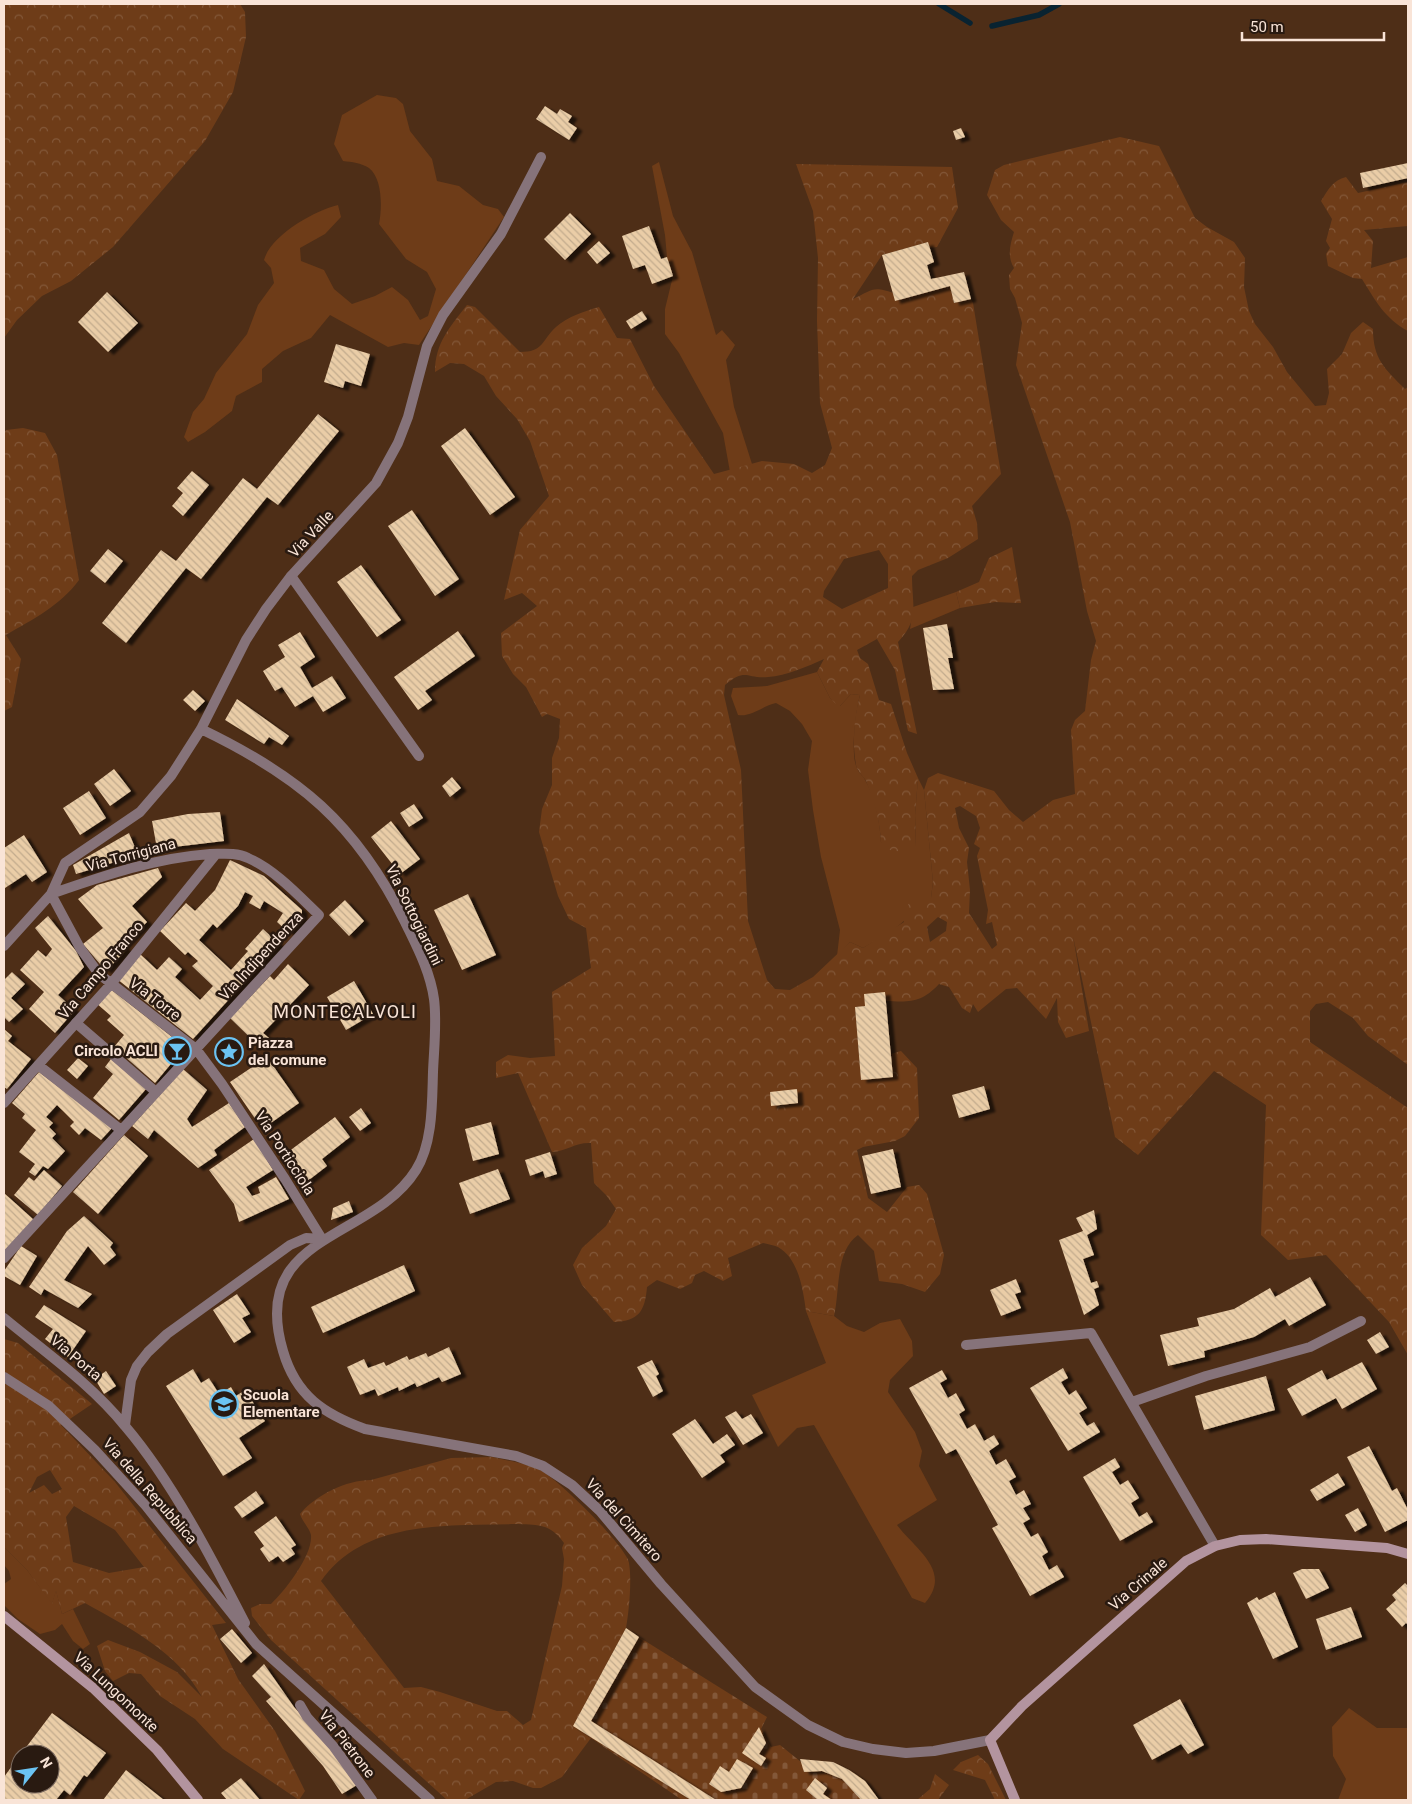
<svg xmlns="http://www.w3.org/2000/svg" width="1412" height="1804" font-family="Roboto,sans-serif">
	<style>
		.green { fill: #6e3c18 }
		.forest { fill: url(#forest-crowns); fill-rule: evenodd }
		.cemetery { fill: url(#cemetery-stones) }
		.lines { fill: none; stroke-linecap: round; stroke-linejoin: round }
		.stream { stroke: #092331; stroke-width: 5.5 }
		.building { fill: url(#building-back-hatch); filter: url(#shadow) }
		.lane { stroke: #86737a; stroke-width: 10 }
		.street { stroke: #86737a; stroke-width: 10 }
		.secondary { stroke: #b3949f; stroke-width: 10 }
		.labels { text-anchor: middle; stroke-width: 5; stroke-linejoin: round; paint-order: stroke }
		.street-label { font-size: 15px; fill: #f9e4d7; stroke: #291a11 }
		.poi-label { font-size: 15px; font-weight: bold; fill: #f9e4d7; stroke: #291a11; text-anchor: start }
		.quarter-label { font-size: 18px; letter-spacing: 1px; fill: #f9e4d7; stroke: #291a11 }
	</style>
	<defs>
		<pattern id="forest-crowns" width="20" height="18" patternUnits="userSpaceOnUse" patternTransform="scale(1.25)"><rect width="20" height="18" fill="#6e3c18"/><path d="M2 6a3 3 0 1 1 6 0M12 15a3 3 0 1 1 6 0" fill="none" stroke="#835839"/></pattern>
		<pattern id="cemetery-stones" width="16" height="16" patternUnits="userSpaceOnUse" patternTransform="scale(1.25)"><rect width="16" height="16" fill="#6e3c18"/><path d="M2 7V4a2 2 0 0 1 4 0v3zM10 15v-3a2 2 0 0 1 4 0v3z" fill="#835839"/></pattern>
		<pattern id="building-back-hatch" width="6" height="6" patternUnits="userSpaceOnUse" patternTransform="scale(1.25)"><rect width="6" height="6" fill="#eacda7"/><path d="M-1 5l2 2M0 0l6 6M5-1l2 2" fill="none" stroke="#c2ab8d"/></pattern>
		<filter id="shadow"><feDropShadow dx="5.5" dy="3" stdDeviation="1" flood-color="#0009"/></filter>
	</defs>
	<rect width="100%" height="100%" fill="#4e2e17"/>
	<path class="green" d="M377,95L396,98L403,104L410,131L432,159L437,181L459,186L483,205L498,209L504,217L419,345L404,343L388,347L330,315L311,338L283,351L262,369V382L236,396L232,411L205,432L188,442L184,437L193,412L204,399L216,373L247,334L258,305L274,283L271,268L264,260C271,235 314,211 338,205L341,217L325,234L300,248L301,261L324,270L334,289L352,304L375,296L392,287L408,300L420,320L428,316L436,289L427,272L406,259L379,224C382,209 383,179 369,168C361,163 352,162 343,161L334,144L342,115Z
		M659,162L673,216L692,252L716,335L722,330L735,345L726,360L734,407L752,464L730,472L723,433L679,353L665,334V309L673,276L667,257L665,235L652,166Z
		M956,592L960,608L910,629L913,607Z
		M817,672L830,698L840,706L851,694L860,695C856,710 850,755 857,768C858,772 862,775 864,778C875,796 880,822 881,842L916,847L915,815L918,778L924,790L933,882L931,898L891,932L863,948L850,942L837,956L840,930L821,857L813,810L808,770L812,741L802,724L790,711L776,703C762,706 752,717 738,715L731,696L733,688L767,686Z
		M806,1311L834,1316L847,1326L864,1332L880,1323L900,1319L912,1341L913,1356L890,1380L888,1392L915,1432L922,1451L919,1466L937,1500L897,1525C915,1549 953,1571 925,1603L912,1598L814,1425L797,1428L778,1447L752,1395L826,1363Z
		M4,1547L27,1570L52,1603L56,1590L62,1614L73,1609L90,1644L83,1649L73,1641L62,1624L55,1630L40,1634L18,1619L4,1605V1584L11,1579L9,1571L4,1565Z
		M1349,1708L1377,1728H1407L1408,1800H1338L1346,1779L1333,1756L1332,1727Z"/>
	<path class="forest" d="M4,4H240L245,12L246,37L233,92L205,141L113,247L71,281L42,296L17,320L4,338Z
		M1120,137L1159,146L1195,218L1207,227L1234,242L1245,258L1244,287L1249,311L1255,324L1273,347L1287,372L1315,406L1326,405L1329,393L1327,369L1342,354L1351,333L1363,322L1373,329C1373,359 1385,369 1405,389L1408,387V1065L1368,1036L1353,1018L1328,1002L1316,1004L1310,1011V1042L1408,1108V1355L1389,1322L1326,1255L1288,1260L1261,1235L1266,1105L1214,1071L1138,1155L1115,1137L1073,936L1089,1031L1066,1038L1058,1022L1057,998L1046,1019L1017,988L1006,989L978,1012L973,1004L970,1013L962,1008L949,987L939,984C921,1003 911,1002 886,1001L885,992L865,1006L855,1007L861,1079L893,1077L891,1054L901,1051L917,1068L919,1118L905,1136L895,1141L863,1147L857,1150L868,1198L887,1212L907,1187L919,1185L927,1194L944,1255L940,1274L925,1292L902,1284L879,1281L874,1251L858,1235C835,1251 840,1291 834,1316L806,1311C803,1290 799,1259 778,1247C774,1245 767,1244 763,1243L728,1258L732,1276L723,1281L704,1271L695,1275L692,1283L680,1289L657,1280L647,1287C645,1311 639,1321 614,1322L582,1285L573,1265L582,1248L606,1226L616,1209L606,1195L594,1183L591,1143C576,1142 567,1151 552,1152L518,1073L496,1078V1062L508,1055L530,1058L555,1056L552,992L591,968L586,928L569,919L558,896L539,832L542,809L552,785V758L559,738L560,719L547,714L542,717L526,687L513,674L502,656L501,633L537,606L522,593L504,600L520,530L549,496L530,441L517,419L496,396L484,376L464,364L450,363L435,372C435,343 450,327 467,305L475,307L520,352C544,352 541,341 556,327C567,317 585,311 599,307L617,338L630,339L654,386L714,474L762,461L794,464L812,473L825,465L832,448L820,403L817,321L818,258L813,211L796,164L952,167L958,208L937,247L930,248L928,242L882,255L853,299C871,291 872,285 893,293L895,301L950,286L954,303L971,299L973,303L1001,474L972,506L977,523L978,539L948,558L918,570L912,576C912,606 920,619 898,642L917,734L908,731L895,670L877,639L857,650L860,658L868,664L879,700L891,704L907,753L918,778L915,815L916,847L908,853L890,850L881,842C880,821 874,801 866,781C863,776 857,771 856,765C852,742 854,717 860,695L851,694L839,707L830,698L817,672L824,659C808,666 786,676 768,677C746,679 746,667 725,685L724,695L741,770L748,921L767,980L775,989L790,990L813,977L850,942L863,948L904,922L903,913L911,900L931,898L933,882L924,790L928,778L938,773L994,791L1009,810L1023,822L1053,800L1075,794L1071,730L1075,720L1085,711L1091,660L1096,641L1087,611L1070,522L1016,365L1022,323L1015,298L1010,289L1009,275L1014,268C1007,256 1010,245 1014,232L1001,220L987,195L995,170L1004,165ZM879,550L888,564V588L842,609L823,597L824,591L844,559ZM960,806L976,816L980,828L974,844L980,848L977,856L988,910L986,924L992,922L997,945L992,949L969,913L970,890L967,862L969,848L959,828L955,808ZM938,917L947,922L946,931L930,942L927,927Z
		M1346,177L1358,193L1408,182V226L1364,230L1373,241L1371,268L1408,257V331C1385,319 1375,300 1362,279L1353,278L1328,266L1326,254L1330,248L1326,241L1332,219L1321,201C1328,190 1333,180 1346,177Z
		M23,428L45,433L57,455L79,580C60,606 33,619 6,635L21,659L12,707L4,711V433L6,430Z
		M1012,547L1021,603L995,602L960,608L956,592L979,582L989,558Z
		M4,1339L18,1343L92,1404L61,1425L115,1482L226,1623L212,1625L238,1679L275,1731L305,1791L299,1800L223,1749L195,1719L160,1696L141,1674L129,1673L113,1681L105,1671L97,1646L108,1640L140,1652L177,1672L202,1697C177,1651 129,1628 85,1603L62,1614L56,1591L52,1604L27,1570L4,1547ZM50,1470L62,1489L52,1494L44,1485L29,1493L37,1477ZM74,1506L115,1530L144,1567L109,1573L73,1562L66,1517Z
		M492,1457C507,1461 526,1463 540,1470C557,1478 627,1547 629,1563C632,1581 629,1611 626,1628L573,1726L591,1738L562,1777L541,1788H533L513,1781L496,1782L465,1800H447L271,1640L252,1616L251,1608L260,1604H271C285,1591 313,1555 311,1535C310,1529 302,1521 300,1514C316,1495 346,1480 371,1480L451,1458ZM515,1524C538,1525 550,1523 564,1543L562,1548L564,1559L562,1586L531,1720L523,1725L507,1711H497L440,1692L421,1687L404,1688L321,1581C365,1519 447,1526 515,1524Z
		M978,1755L988,1764L1006,1800H995L985,1780L953,1770L961,1762Z
		M935,1774L949,1785L938,1800H917L930,1789Z"/>
	<path class="cemetery" d="M626,1629L767,1717L761,1729L771,1747L780,1745L801,1762C829,1757 867,1772 878,1800H682L573,1726Z"/>
	<g class="lines">
		<path class="stream" d="M939,4L970,23
			M992,26L1039,15L1059,4"/>
	</g>
	<path class="building" d="M545,106L557,114L560,109L572,116L568,122L577,128L569,140L536,119Z
		M961,128L965,137L956,140L953,131Z
		M1408,163V178L1363,188L1360,173Z
		M570,213L591,234L565,260L544,239Z
		M649,226L661,259L667,257L673,276L652,284L645,265L633,269L622,236Z
		M599,241L610,253L597,264L587,252Z
		M928,242L934,262L927,265L931,279L964,272L971,299L954,303L950,286L895,301L882,255Z
		M107,292L138,323L108,352L78,322Z
		M642,311L647,319L631,329L626,321Z
		M336,344L370,354L361,386L345,381L343,388L324,382Z
		M318,414L339,431L278,505L267,497L201,579L186,568L126,643L102,623L161,550L176,561L243,478L257,489Z
		M465,428L515,497L490,515L441,446Z
		M192,471L209,485L183,516L172,506L183,493L177,488Z
		M412,510L459,579L435,596L388,526Z
		M108,549L123,561L105,583L90,571Z
		M361,565L401,620L377,637L337,582Z
		M947,624L953,658H948L954,689L933,690L923,628Z
		M458,631L475,656L425,691L432,700L418,710L394,677Z
		M300,632L315,657L300,667L312,688L332,676L346,698L323,712L313,696L295,707L282,687L275,691L263,671L285,657L278,645Z
		M193,690L205,701L195,711L183,700Z
		M237,699L289,736L282,745L269,737L264,744L225,720Z
		M114,769L131,791L110,806L94,784Z
		M452,777L461,788L450,797L442,786Z
		M89,791L106,818L80,835L63,808Z
		M414,804L423,818L409,827L400,813Z
		M220,812L224,841L157,849L152,821L188,814Z
		M391,821L420,859L400,874L371,837Z
		M129,833L138,855L76,874L73,865Z
		M24,835L47,872L32,882L26,874L5,888L4,848Z
		M230,860L264,876L302,910V919L289,933L277,922L283,913L264,901L260,909L249,903L253,896L245,892L238,906L217,928L213,924L199,940L231,970L248,951L245,949L263,929L279,944L193,1039L117,979L140,954L157,970L169,957L182,969L175,977L200,1000L213,986L192,966L198,961L188,952L185,955L160,931L186,903L195,911L215,890Z
		M158,868L162,877L132,906L147,922L123,946L127,949L106,971L83,944L103,928L78,899L97,885Z
		M468,894L496,955L462,970L434,910Z
		M345,900L364,921L349,936L329,915Z
		M48,916L76,951L84,967L58,995L75,1010L55,1033L29,1009L44,992L20,970L38,950L46,957L52,949L35,928Z
		M288,964L309,985L263,1033L269,1038L260,1047L230,1018L270,976L274,980Z
		M12,972L25,984L11,998L23,1009L9,1022L4,1017V980Z
		M354,981L373,1014L346,1030L327,997Z
		M109,988L185,1047L155,1083L114,1047L124,1035L107,1020L111,1016L96,1003Z
		M885,992L893,1077L861,1080L855,1007L865,1006L864,994Z
		M4,1029L12,1036L8,1041L31,1059L7,1089L4,1087Z
		M267,1057L299,1103L268,1125L262,1116L256,1120L230,1082Z
		M78,1058L88,1066L77,1079L67,1070Z
		M111,1059L146,1089L119,1120L93,1098L113,1074L105,1067Z
		M183,1069L207,1090L187,1119L192,1127L229,1103L245,1127L214,1150L217,1155L198,1168L154,1130L148,1139L132,1126Z
		M39,1072L112,1128L101,1140L85,1128L79,1135L70,1126L74,1122L57,1105L46,1117L53,1123L49,1127L56,1134L52,1138L65,1151L48,1169L43,1166L35,1176L29,1172L35,1164L19,1152L36,1130L22,1118L25,1114L12,1103Z
		M984,1086L990,1109L959,1118L952,1095Z
		M797,1089L798,1103L771,1106L770,1092Z
		M361,1108L371,1123L360,1131L349,1117Z
		M335,1117L350,1137L322,1159L327,1166L305,1183L284,1155Z
		M491,1122L499,1154L473,1161L465,1129Z
		M124,1135L148,1156L98,1214L73,1192Z
		M254,1139L273,1170L246,1187L252,1196L260,1193L258,1187L276,1177L289,1199L239,1222L234,1204L209,1170Z
		M893,1149L901,1187L871,1194L862,1156Z
		M550,1152L557,1174L545,1178L543,1171L530,1176L525,1160Z
		M498,1169L510,1199L470,1214L459,1183Z
		M44,1170L62,1186L38,1215L14,1195L29,1177L34,1181Z
		M4,1193L34,1220L4,1252Z
		M349,1201L353,1212L331,1220L333,1208Z
		M1094,1210L1097,1229L1087,1235L1094,1255L1083,1259L1091,1283L1097,1281L1099,1287L1094,1289L1099,1305L1084,1315L1059,1240L1083,1231L1076,1218Z
		M84,1216L113,1243L110,1247L116,1255L104,1265L88,1246L64,1280L92,1294L78,1308L44,1289L41,1295L29,1287L67,1231Z
		M21,1246L37,1256L20,1285L4,1276V1271Z
		M404,1265L415,1291L323,1333L311,1307Z
		M1310,1277L1326,1305L1289,1326L1285,1319L1254,1337L1204,1351L1205,1357L1168,1366L1160,1335L1199,1326L1197,1318L1234,1309L1270,1288L1275,1297Z
		M1016,1279L1021,1292L1015,1294L1021,1308L1001,1316L990,1290Z
		M237,1294L250,1314L242,1318L251,1332L234,1343L213,1310Z
		M44,1305L86,1331L68,1357L45,1339L53,1329L35,1317Z
		M1380,1332L1389,1347L1376,1354L1367,1340Z
		M449,1347L461,1374L442,1382L439,1377L417,1387L415,1383L399,1391L398,1387L378,1396L375,1389L360,1395L347,1367L364,1359L368,1368L384,1362L386,1366L407,1356L409,1360L426,1353L428,1357Z
		M652,1360L659,1374L656,1376L663,1391L653,1397L637,1367Z
		M1362,1362L1377,1389L1342,1409L1336,1398L1302,1416L1287,1389L1322,1370L1327,1380Z
		M1063,1368L1068,1378L1061,1382L1069,1395L1076,1390L1087,1408L1079,1413L1087,1426L1094,1422L1100,1432L1068,1451L1030,1388Z
		M193,1369L201,1383L209,1378L219,1394L231,1387L236,1396L245,1390L265,1421L239,1438L252,1458L223,1476L166,1386Z
		M942,1370L947,1379L940,1383L948,1398L956,1393L965,1410L959,1414L967,1429L975,1424L984,1441L994,1435L999,1444L989,1451L996,1465L1006,1459L1016,1477L1009,1481L1016,1495L1024,1490L1031,1504L1023,1508L1030,1519L1023,1523L1031,1537L1038,1533L1048,1552L1042,1556L1049,1570L1057,1565L1064,1577L1030,1596L992,1528L998,1525L956,1449L946,1454L909,1388Z
		M106,1371L116,1386L104,1394L95,1379Z
		M1266,1376L1275,1410L1204,1430L1195,1396Z
		M736,1411L742,1419L751,1414L763,1433L743,1445L725,1417Z
		M695,1419L713,1444L727,1434L735,1445L720,1455L725,1462L702,1478L672,1434Z
		M1369,1446L1392,1491L1397,1488L1408,1510V1520L1385,1532L1347,1457Z
		M1115,1458L1120,1467L1112,1472L1120,1485L1128,1480L1139,1498L1131,1503L1139,1517L1147,1512L1153,1522L1120,1541L1083,1477Z
		M1338,1473L1345,1485L1317,1501L1310,1490Z
		M256,1491L264,1503L242,1518L234,1507Z
		M1358,1508L1367,1525L1355,1532L1345,1515Z
		M276,1516L296,1545L291,1548L295,1554L283,1562L278,1556L269,1562L260,1549L264,1546L254,1532Z
		M1302,1569H1319L1329,1588L1306,1599L1293,1573Z
		M1405,1583L1408,1586V1625L1406,1623L1402,1627L1386,1609L1396,1600L1392,1595Z
		M1275,1592L1298,1647L1273,1659L1247,1603L1257,1597L1259,1600Z
		M1351,1607L1362,1637L1326,1650L1316,1619Z
		M626,1628L639,1637L591,1721L716,1800H691L573,1726Z
		M232,1629L252,1653L241,1663L220,1639Z
		M264,1664L294,1707L331,1748L357,1785L342,1794L323,1766L266,1701L271,1697L252,1676Z
		M1180,1699L1204,1745L1188,1754L1181,1744L1152,1760L1133,1725Z
		M52,1713L106,1753L87,1777L84,1775L70,1795L64,1790L56,1800H4V1777L20,1755V1784H50V1754H21Z
		M759,1727L766,1743L759,1754L766,1758L761,1766L742,1753Z
		M737,1759L753,1768L741,1788L721,1792L709,1784L720,1766L729,1772Z
		M800,1759L833,1762L849,1770L865,1781L879,1800H861L842,1779L822,1771L804,1772Z
		M126,1770L164,1800H103Z
		M241,1778L260,1800H227L221,1793Z
		M815,1778L827,1788L823,1794L832,1800H818L806,1790Z"/>
	<g class="lines">
		<path class="lane" d="M291,576L419,756
			M76,1023L156,1092
			M300,1705L307,1717L334,1747L372,1800"/>
		<path class="street" d="M201,729C299,776 356,823 405,922C417,947 430,971 434,999C437,1022 434,1048 433,1072C432,1102 433,1143 416,1170C372,1241 248,1233 283,1351C296,1396 324,1414 365,1429L516,1456L543,1466L572,1485L600,1511L661,1584L755,1687L808,1725L843,1742L873,1749L906,1753L934,1751L990,1740
			M51,894L80,948L99,974L196,1049L222,1084L285,1179L322,1239
			M4,946L51,894L65,863L140,812L171,776L201,729L246,640L266,609L291,576L376,483L398,443L408,417L427,346L443,315L501,234L541,157
			M38,1065L121,1130
			M4,1103L111,984L216,854
			M4,1258L319,915C297,894 275,870 248,858C236,852 222,854 210,854C154,858 103,876 51,894
			M4,1318C45,1352 91,1384 125,1426C172,1481 212,1559 245,1623
			M966,1345L1091,1333L1215,1546
			M4,1377L49,1406L95,1450L146,1506L256,1644L430,1800
			M1132,1402L1206,1376L1310,1347L1361,1321
			M125,1425L131,1380L137,1366L148,1352L167,1334L290,1245L306,1238L322,1239"/>
		<path class="secondary" d="M4,1616L93,1688L157,1750L198,1800
			M1015,1800L990,1740L1022,1706L1186,1561L1215,1546L1240,1540L1266,1539L1387,1548L1408,1554"/>
	</g>
	<defs>
		<symbol id="bar-ring" viewBox="-11 -11 22 22"><circle r="9.5" fill="#291a11" stroke="#6bc3f2" stroke-width="1.5"/><path d="M-6-5H6L.8 .8V4.5H3.5V6h-7V4.5H-.8V.8Z" fill="#6bc3f2"/></symbol>
		<symbol id="sight-ring" viewBox="-11 -11 22 22"><circle r="9.5" fill="#291a11" stroke="#6bc3f2" stroke-width="1.5"/><path d="M0-6L1.8-2.2L6-1.7L2.9 1.2L3.7 5.4L0 3.3L-3.7 5.4L-2.9 1.2L-6-1.7L-1.8-2.2Z" fill="#6bc3f2"/></symbol>
		<symbol id="school-ring" viewBox="-11 -11 22 22"><circle r="9.5" fill="#291a11" stroke="#6bc3f2" stroke-width="1.5"/><path d="M0-5L7-2L0 1L-7-2ZM-4 1L0 2.5L4 1V4Q0 6-4 4Z" fill="#6bc3f2"/></symbol>
	</defs>
	<g fill-rule="evenodd">
		<use href="#bar-ring" x="161" y="1035" width="32" height="32"/>
		<use href="#sight-ring" x="213" y="1036" width="32" height="32"/>
		<use href="#school-ring" x="208" y="1388" width="32" height="32"/>
	</g>
	<g class="labels">
		<g class="street-label">
			<text transform="translate(311 534) rotate(-47)" y="5">Via Valle</text>
			<text transform="translate(131 855) rotate(-15)" y="5">Via Torrigiana</text>
			<text transform="translate(414 915) rotate(64)" y="5">Via Sottogiardini</text>
			<text transform="translate(261 956) rotate(-47)" y="5">Via Indipendenza</text>
			<text transform="translate(101 970) rotate(-50)" y="5">Via Campo Franco</text>
			<text transform="translate(155 999) rotate(37)" y="5">Via Torre</text>
			<text transform="translate(285 1153) rotate(57)" y="5">Via Porticciola</text>
			<text transform="translate(76 1358) rotate(40)" y="5">Via Porta</text>
			<text transform="translate(150 1491) rotate(49)" y="5">Via della Repubblica</text>
			<text transform="translate(624 1520) rotate(48)" y="5">Via del Cimitero</text>
			<text transform="translate(1138 1584) rotate(-41)" y="5">Via Crinale</text>
			<text transform="translate(116 1692) rotate(43)" y="5">Via Lungomonte</text>
			<text transform="translate(347 1744) rotate(52)" y="5">Via Pietrone</text>
		</g>
		<g class="poi-label">
			<text x="248" y="1048">Piazza<tspan x="248" dy="17">del comune</tspan></text>
			<text x="158" y="1056" text-anchor="end">Circolo ACLI</text>
			<text x="243" y="1400">Scuola<tspan x="243" dy="17">Elementare</tspan></text>
		</g>
		<g class="quarter-label">
			<text x="345" y="1018">MONTECALVOLI</text>
		</g>
	</g>
	<rect width="1412" height="1804" fill="none" stroke="#f9e4d7" stroke-width="10"/>
	<g transform="translate(35 1769) rotate(60)"><circle r="24" fill="#291a11" stroke="#7c6b60"/>
	<path d="M0-4L9 19L0 12L-9 19Z" fill="#6bc3f2"/>
	<text y="-8" font-size="14" font-weight="bold" text-anchor="middle" fill="#f9e4d7">N</text>
	</g>
	<path d="M1242 32v8h142v-8" fill="none" stroke="#f9e4d7" stroke-width="2.5"/>
	<text x="1250" y="32" font-size="15" fill="#f9e4d7" stroke="#291a11" stroke-width="4" paint-order="stroke">50 m</text>
</svg>
